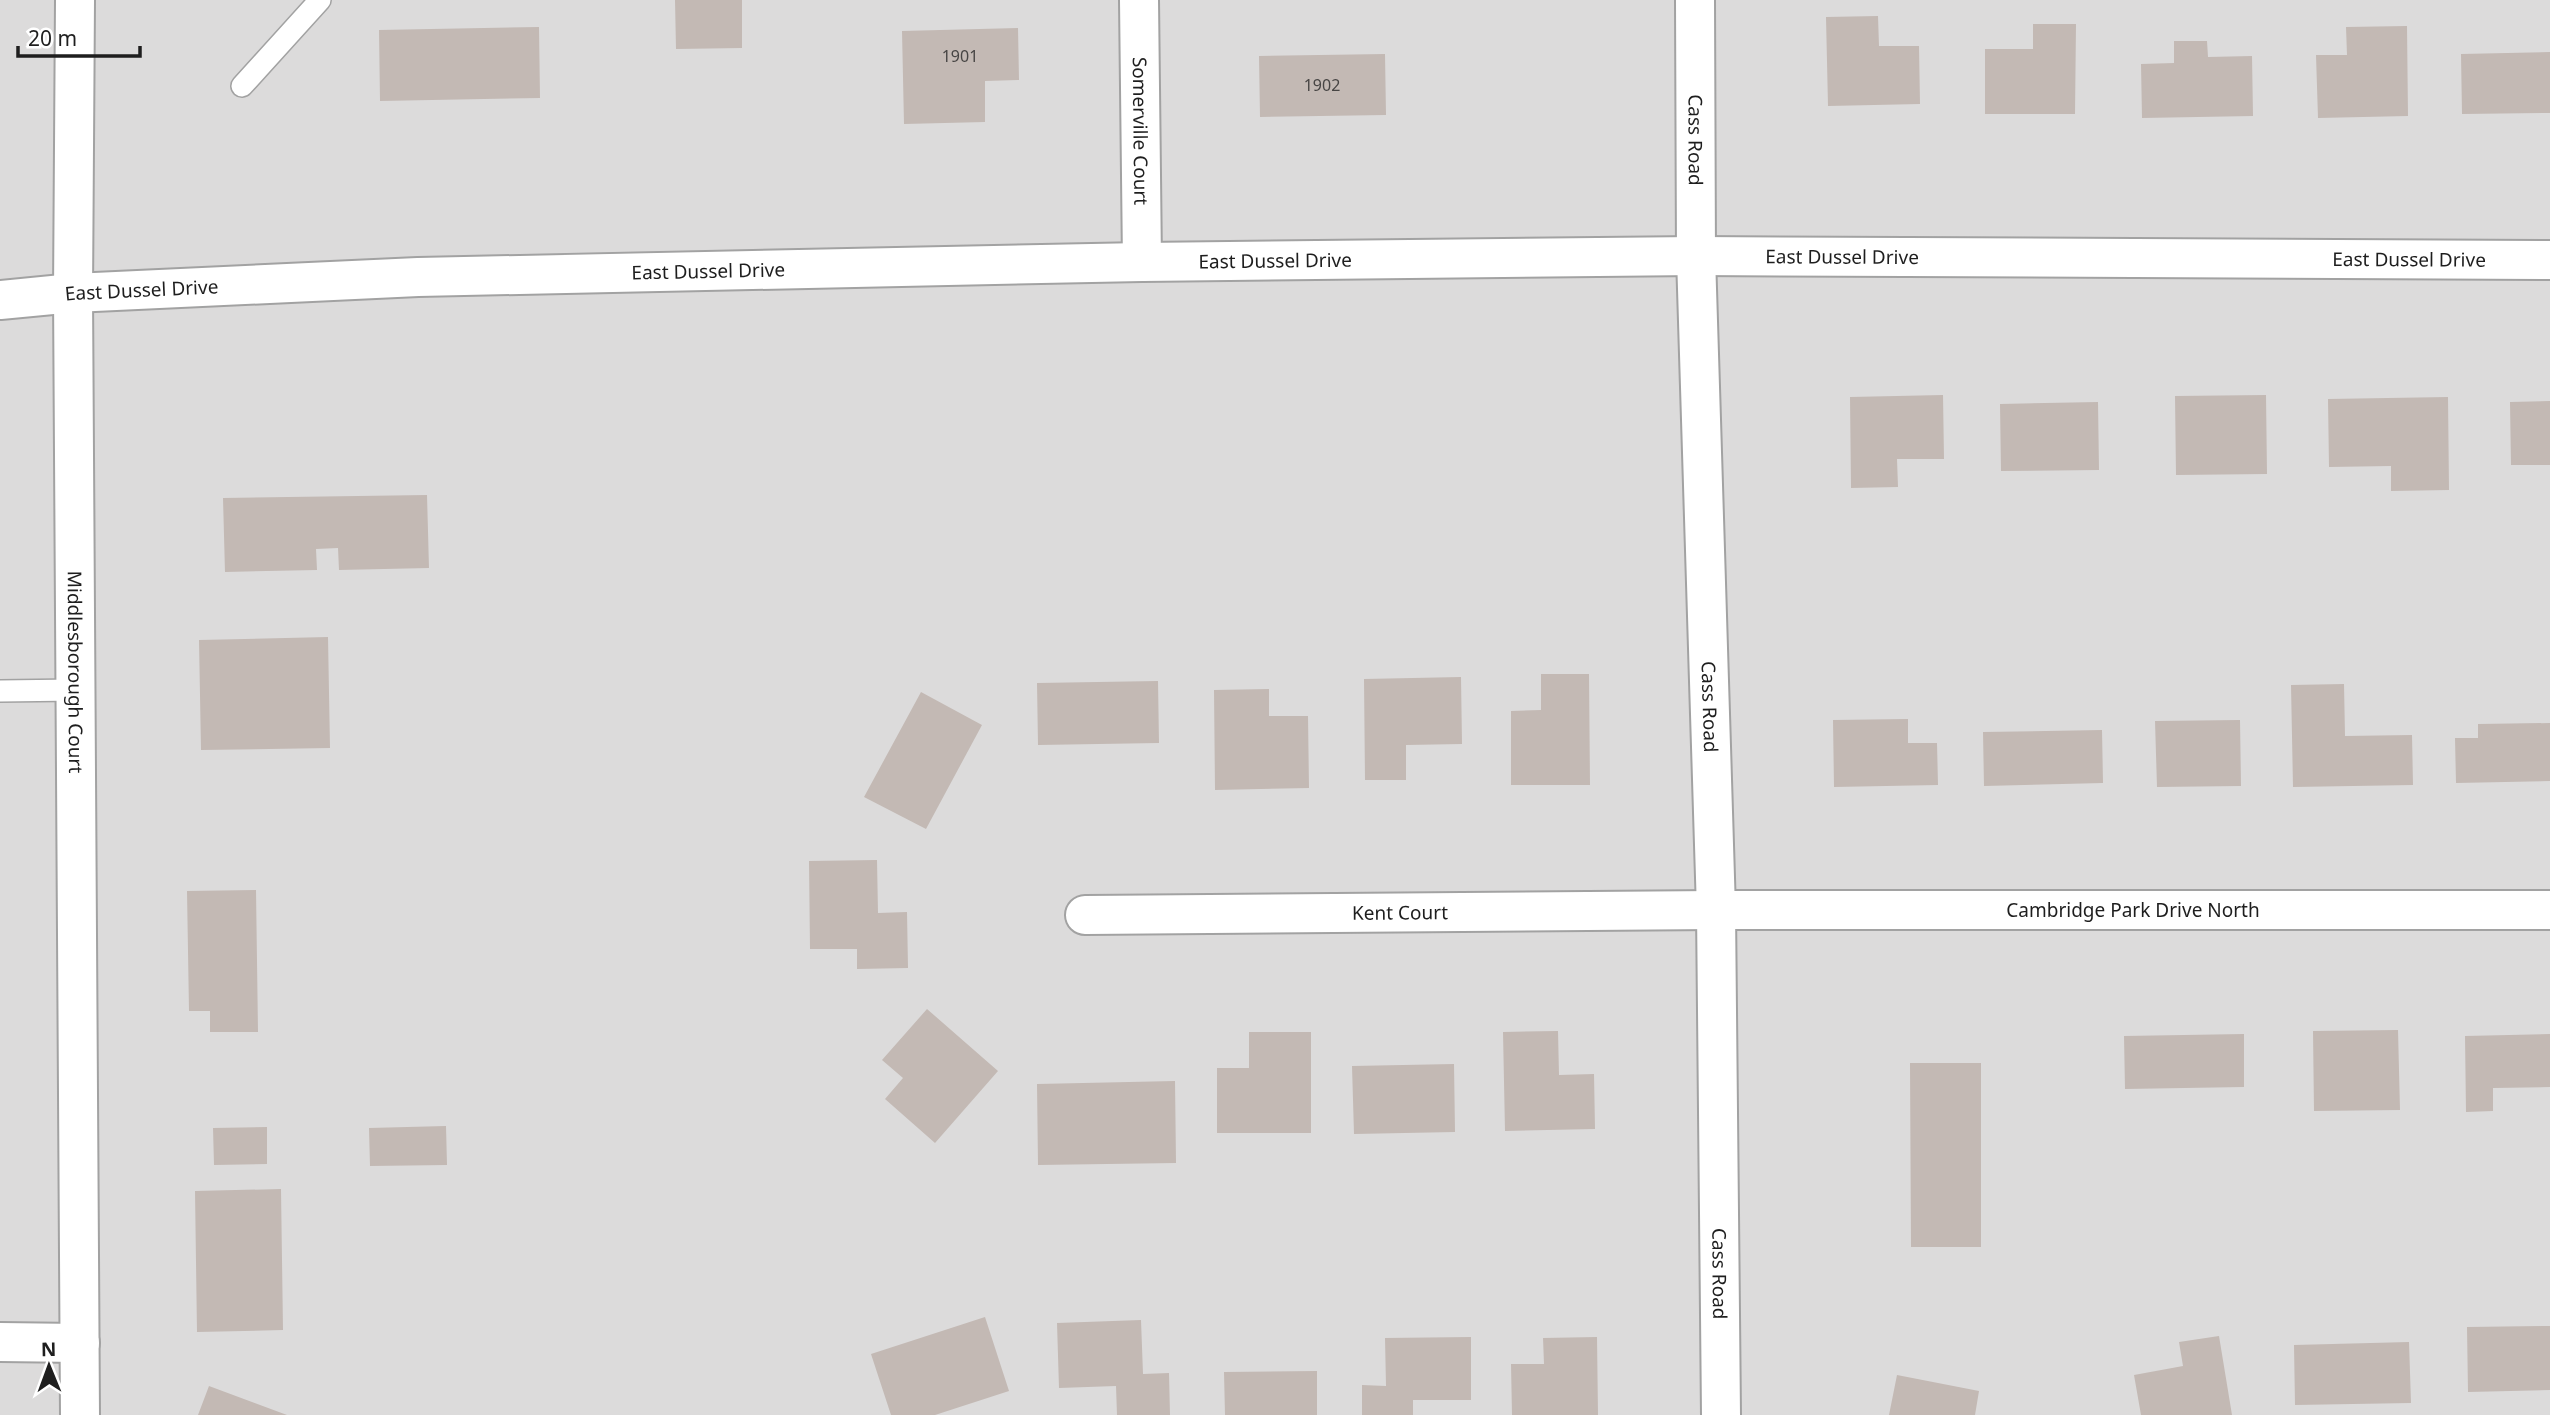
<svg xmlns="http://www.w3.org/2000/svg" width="2550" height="1415" font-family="'Noto Sans',sans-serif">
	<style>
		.residential { fill: #dcdbdb }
		.building { fill: #c3b9b4 }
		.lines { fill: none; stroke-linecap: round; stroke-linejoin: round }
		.service-casing { stroke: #a2a2a2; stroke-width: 24 }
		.minor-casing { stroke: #a2a2a2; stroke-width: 42 }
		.tertiary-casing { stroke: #a2a2a2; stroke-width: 42 }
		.service { stroke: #fff; stroke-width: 21 }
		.minor { stroke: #fff; stroke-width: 38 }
		.tertiary { stroke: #fff; stroke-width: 38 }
		.labels { text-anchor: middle; stroke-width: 5; stroke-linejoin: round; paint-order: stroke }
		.number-label { font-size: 16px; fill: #474544 }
		.street-label { font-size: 19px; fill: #1e1e1e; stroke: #fff }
	</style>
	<rect width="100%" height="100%" fill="#efeae4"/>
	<path class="residential" d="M0,0H2550V1415H0Z"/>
	<path class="building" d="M675,0H742V48L676,49Z
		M1878,16L1879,46H1919L1920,104L1828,106L1826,17Z
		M2033,24H2076L2075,114H1985V49H2033Z
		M2407,26L2408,116L2318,118L2316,55H2347L2346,27Z
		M539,27L540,98L380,101L379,30Z
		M1018,28L1019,80L985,81V122L904,124L902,31Z
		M2174,41H2207L2208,57L2252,56L2253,116L2142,118L2141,64L2174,63Z
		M2550,52V113L2462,114L2461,54Z
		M1385,54L1386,115L1260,117L1259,56Z
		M1943,395L1944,459H1897L1898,487L1851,488L1850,397Z
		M2266,395L2267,474L2176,475L2175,396Z
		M2448,397L2449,490L2391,491V466L2329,467L2328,399Z
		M2550,401V465H2511L2510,402Z
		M2098,402L2099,470L2001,471L2000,404Z
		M427,495L429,568L339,570L338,548L316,549L317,570L225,572L223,498Z
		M328,637L330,748L201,750L199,640Z
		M1541,674H1589L1590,785H1511V711L1541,710Z
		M1461,677L1462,744L1406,745V780H1365L1364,679Z
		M1158,681L1159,743L1038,745L1037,683Z
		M2344,684L2345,736L2412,735L2413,785L2293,787L2291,685Z
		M1269,689V716H1308L1309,788L1215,790L1214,690Z
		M921,692L982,725L926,829L864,797Z
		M1908,719V743H1937L1938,785L1834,787L1833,720Z
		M2240,720L2241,786L2157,787L2155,721Z
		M2550,723V781L2456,783L2455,738H2478V724Z
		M2102,730L2103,783L1984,786L1983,732Z
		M877,860L878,913L907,912L908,968L857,969V949H810L809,861Z
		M256,890L258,1032H210V1011H189L187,891Z
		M927,1009L998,1071L935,1143L885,1099L903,1078L882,1060Z
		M2398,1030L2400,1110L2314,1111L2313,1031Z
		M1558,1031L1559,1075L1594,1074L1595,1129L1505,1131L1503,1032Z
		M1249,1032H1311V1133H1217V1068H1249Z
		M2244,1034V1087L2125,1089L2124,1036Z
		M2550,1034V1087L2493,1088V1111L2466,1112L2465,1036Z
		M1910,1063H1981V1247H1911Z
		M1454,1064L1455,1132L1354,1134L1352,1066Z
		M1175,1081L1176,1163L1038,1165L1037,1084Z
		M446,1126L447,1165L370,1166L369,1128Z
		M267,1127V1164L214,1165L213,1128Z
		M281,1189L283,1330L197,1332L195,1191Z
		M985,1317L1009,1391L935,1415H891L871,1354Z
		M1141,1320L1143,1374L1169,1373L1170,1415H1117L1116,1386L1059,1388L1057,1323Z
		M2550,1326V1390L2468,1392L2467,1327Z
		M2219,1336L2232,1415H2141L2134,1375L2183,1366L2179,1342Z
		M1471,1337V1400H1413V1415H1362V1385L1386,1386L1385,1338Z
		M1597,1337L1598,1415H1512L1511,1364H1544L1543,1338Z
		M2409,1342L2411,1403L2295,1405L2294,1345Z
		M1317,1371V1415H1225L1224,1372Z
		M1897,1375L1979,1391L1975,1415H1889Z
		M209,1386L287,1415H198Z"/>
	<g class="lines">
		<defs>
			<path id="service" d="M242,86L320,0
				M0,691L76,690"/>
			<g id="minor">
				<path id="s1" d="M75,0L73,293L80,1415"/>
				<path id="s2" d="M1139,0L1142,262"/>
				<path id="s3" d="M1085,915L1716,910H2550"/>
				<path d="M0,1342L80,1343"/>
			</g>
			<g id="tertiary">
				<path id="s4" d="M1695,0L1696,256L1716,910L1721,1415"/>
				<path id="s5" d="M0,300L73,293L418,277L1142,262L1696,256L2550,260"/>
			</g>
		</defs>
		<use href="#service" class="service-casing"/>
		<use href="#minor" class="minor-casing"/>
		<use href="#tertiary" class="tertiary-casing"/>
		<use href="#service" class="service"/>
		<use href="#minor" class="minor"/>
		<use href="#tertiary" class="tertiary"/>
	</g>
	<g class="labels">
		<g class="number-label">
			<text x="960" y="62">1901</text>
			<text x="1322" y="91">1902</text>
		</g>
		<g class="street-label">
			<text dy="7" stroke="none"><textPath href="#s2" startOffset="131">Somerville Court</textPath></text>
			<text dy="7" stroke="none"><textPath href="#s4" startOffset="140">Cass Road</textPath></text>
			<text dy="7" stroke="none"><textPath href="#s5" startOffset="1843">East Dussel Drive</textPath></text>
			<text dy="7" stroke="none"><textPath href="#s5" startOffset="2410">East Dussel Drive</textPath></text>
			<text dy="7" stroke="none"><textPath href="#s5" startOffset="1276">East Dussel Drive</textPath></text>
			<text dy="7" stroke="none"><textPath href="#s5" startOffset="709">East Dussel Drive</textPath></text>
			<text dy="7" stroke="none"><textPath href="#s5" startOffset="142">East Dussel Drive</textPath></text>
			<text dy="7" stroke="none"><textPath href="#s1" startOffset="672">Middlesborough Court</textPath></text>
			<text dy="7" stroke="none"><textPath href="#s4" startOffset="707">Cass Road</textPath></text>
			<text dy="7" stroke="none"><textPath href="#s3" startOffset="1048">Cambridge Park Drive North</textPath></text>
			<text dy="7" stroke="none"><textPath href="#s3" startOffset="315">Kent Court</textPath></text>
			<text dy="7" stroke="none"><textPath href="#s4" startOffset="1274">Cass Road</textPath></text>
		</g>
	</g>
	<g transform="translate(49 1366) rotate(359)" stroke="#ffffff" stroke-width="5" paint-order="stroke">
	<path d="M0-5L12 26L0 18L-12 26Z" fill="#1e1e1e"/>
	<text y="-10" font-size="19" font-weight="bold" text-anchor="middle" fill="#1e1e1e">N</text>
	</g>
	<path d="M18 46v10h122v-10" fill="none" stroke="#1e1e1e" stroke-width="3.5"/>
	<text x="28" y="46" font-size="21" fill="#1e1e1e" stroke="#ffffff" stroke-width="5" paint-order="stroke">20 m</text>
</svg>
